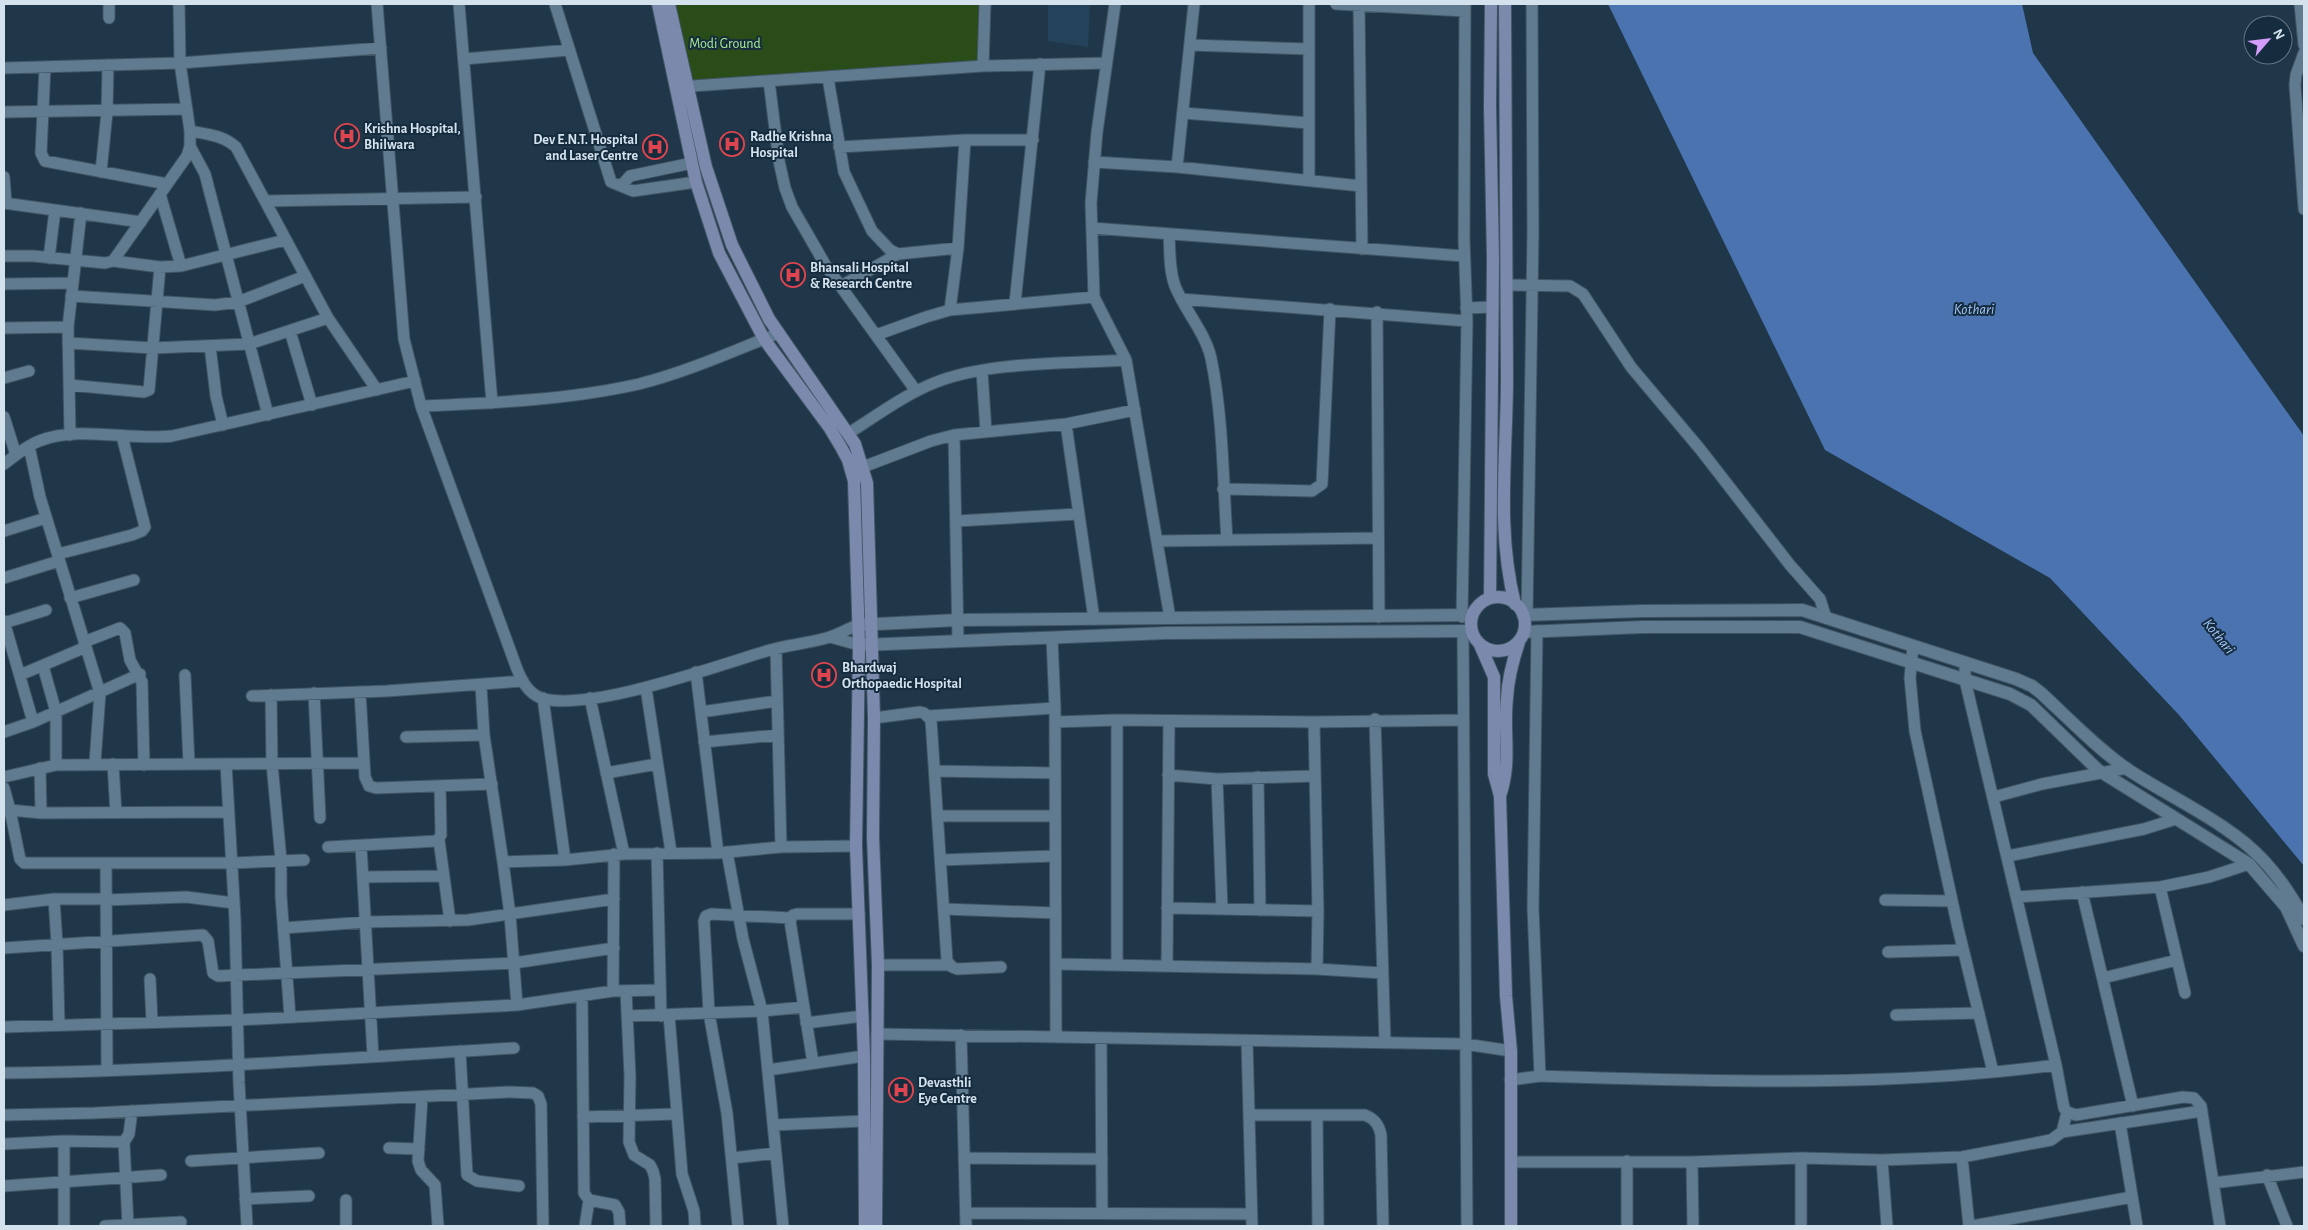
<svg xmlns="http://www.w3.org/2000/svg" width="2308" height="1230" font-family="'Alegreya Sans',sans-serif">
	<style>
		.built { fill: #244259 }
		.green { fill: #294c18 }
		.water { fill: #4a73af }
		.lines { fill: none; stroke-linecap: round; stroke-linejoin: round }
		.minor-casing { stroke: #405564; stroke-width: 13 }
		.tertiary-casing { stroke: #405564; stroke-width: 14 }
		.secondary-casing { stroke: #405564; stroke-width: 14 }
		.minor { stroke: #607a8f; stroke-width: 11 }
		.tertiary { stroke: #607a8f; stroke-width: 12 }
		.secondary { stroke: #7b89ad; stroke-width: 12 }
		.labels { text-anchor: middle; stroke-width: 4; stroke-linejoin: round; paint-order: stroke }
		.park-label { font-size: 14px; fill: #a9e990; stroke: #152c3e }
		.poi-label { font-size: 14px; font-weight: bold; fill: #d4e2ee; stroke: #152c3e; text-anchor: start }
		.water-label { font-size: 15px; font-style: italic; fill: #a3c6f8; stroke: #152c3e }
	</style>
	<rect width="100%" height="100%" fill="#1f3749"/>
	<path class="built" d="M1048,4H1090L1088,47L1048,41Z"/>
	<path class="green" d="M672,4H985L983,66L693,85Z"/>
	<path class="water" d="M1608,4H2022L2033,53L2304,436V866L2179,715L2050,578L1825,450Z"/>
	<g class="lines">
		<defs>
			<path id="minor" d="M109,4V18
				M179,4L180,63L381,48
				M377,4L404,339L421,406L517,669C522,681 528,693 541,698C588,713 719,665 770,650C789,645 810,643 830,637C839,634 848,629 857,625
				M459,4L492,403
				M555,4L611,182L633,191L696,182
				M1115,4L1097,132L1091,203L1094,297L1126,360L1170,618
				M1336,4L1465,11
				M2300,4L2304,45
				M1359,6L1362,249
				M1190,45L1309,49
				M2304,53L2296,75L2295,85L2304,209
				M464,59L569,50
				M983,66L985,4
				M45,67L41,153L45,161L167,184
				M4,68L180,63L190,131V146L187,156L113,261L105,263L33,256H4
				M828,78L844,172L872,231L890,250L898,254L958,248
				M769,81L779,161L785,188L792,207L826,266L916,391
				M678,87L983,66L1106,63
				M4,112L187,109
				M1183,113L1309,123
				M190,131C206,134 223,135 236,147L328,318L377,390
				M190,146L205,174L268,415
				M839,147L965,140H1033
				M1094,162L1177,167L1361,186
				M1177,167L1194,4
				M101,172L107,112L108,65
				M4,177L6,203
				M1309,180V4
				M622,185L630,176L692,163
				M160,194L181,266
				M265,201L476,197
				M4,203L141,222
				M1092,228L1464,256
				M1169,234C1170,251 1169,270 1175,286C1185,311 1205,332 1211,358C1223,416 1223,480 1227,540
				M49,258L55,210
				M113,261L160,267L181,266L285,240
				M4,284L72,283
				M1507,285L1570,286L1583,294L1631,367L1700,449L1790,565L1820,599L1826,618
				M841,286L898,254
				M71,296L215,305L238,302L305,276
				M1181,299L1467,321
				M1015,303L1040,64
				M1466,308L1493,307
				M950,310L958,248L965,140
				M1377,312L1379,617
				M4,328L68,327
				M290,331L312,405
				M876,335L926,317L950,310L1094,297
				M68,343L153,348L249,344L328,318
				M210,346L216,396L223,425
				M982,371L986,432
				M4,378L29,371
				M69,385L144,392L149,390L160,267
				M421,406C493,403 568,400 639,384C687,372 733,351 779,333
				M4,417L16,455
				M1066,424L1094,619
				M849,433C876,416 904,395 934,383C988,361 1067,364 1126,360
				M70,435L68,327L81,213
				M954,435L958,641
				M29,446L40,497L100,693L95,763
				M4,464C15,456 26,446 39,441C80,425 129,441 172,436L415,381
				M863,467L931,441L954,435L1066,424L1135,410
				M1223,489L1312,491L1322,484L1330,309
				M957,521L1078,514
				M4,531L46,518
				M1157,541L1378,538
				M58,554L132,535L142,531L145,527L122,436
				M4,578L59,561
				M70,598L134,580
				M1527,615L1533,233L1532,4
				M1462,617L1467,321L1464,239L1465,4
				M4,621L33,722
				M4,623L46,610
				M1463,631L1467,1226
				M1537,631L1533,908L1540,1076
				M830,637L859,645
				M1052,638L1055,708L1056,1037
				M84,642L120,628L125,633L130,660L142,682L144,765
				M1913,646L1910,678L1915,731L1958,928L1993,1072
				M776,649L781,847
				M1965,662V680L2056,1065L2064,1108L2067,1112L2076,1115L2183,1097L2194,1098L2201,1106L2220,1226
				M43,666L56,712V765
				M696,672L718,853
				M20,675L86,647
				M185,675L189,764
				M481,686L484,735L503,862L565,860L624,854L718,853L781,847L856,846
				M646,688L671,852
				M360,692L365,777L369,786L376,788L492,784
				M314,693L320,818
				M271,695L272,764L281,860V896L290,1017
				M252,696L387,691L523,681
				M543,698L565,860
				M590,698L624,854
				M701,712L777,701
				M928,716L1055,708
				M874,718L920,712L924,713L931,720L947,961L952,967L957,969L1001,967
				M1375,719L1385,1043
				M1055,722L1117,720L1314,722L1463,720
				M1314,722L1318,911L1317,969
				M4,732L33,722L140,674
				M406,737L484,735
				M704,742L778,735
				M113,764L116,813
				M226,764L235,919L239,1083L247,1226
				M40,768L41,813
				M935,771L1055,773
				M606,773L657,764
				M1168,775L1217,779L1315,776
				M4,777L56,765L364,763
				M1258,777L1260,910
				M1217,779L1222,909
				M4,788L10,810L20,859L24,863H232L304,860
				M1994,797L2042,784L2127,768
				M5,811L10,810L41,813L229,812
				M938,816H1055
				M439,840L450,921
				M361,846L373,1056
				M328,847L437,841L441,835L440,786
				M727,852L743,939L762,1011L783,1226
				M657,853L661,1016
				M2008,856L2144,829L2176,819
				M941,860L1055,856
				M503,862L510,915L517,1005
				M106,863L107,1070
				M363,877L444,876
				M2160,887L2185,993
				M2082,892L2133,1106
				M2017,897L2160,887L2209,877L2249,864
				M54,899L57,944L59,1025
				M106,900L186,897L234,903
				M1885,900L1952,901
				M4,905L54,899H106
				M1167,908L1318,911
				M944,909L1055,913
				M284,928L366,922L468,920L614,899
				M4,948L203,935L208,941L213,973L218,976L514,963L614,948
				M1888,952L1963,950
				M1056,964L1317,969L1382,973
				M878,965H950
				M1117,965V720
				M1167,966L1169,721
				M2103,978L2177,960
				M150,979L152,1022
				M613,991L614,854
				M626,991L630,1076L629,1142L634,1155L650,1165L653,1171L655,1179L656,1226
				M582,996L584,1193L589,1200L615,1205L619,1212L620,1226
				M669,1015L682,1174L694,1211L695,1226
				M1896,1015L1979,1013
				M627,1016L762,1011L804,1007
				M806,1023L863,1016
				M4,1027L238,1020L517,1005L613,991L660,990
				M877,1034L1465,1044L1511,1051
				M961,1035L966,1226
				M1101,1038L1102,1213
				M1247,1041L1252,1226
				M460,1051L467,1175L477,1181L519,1186
				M813,1063L790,921L793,915L797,914H859
				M768,1070L864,1056
				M4,1073C174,1071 344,1058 514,1048
				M1510,1080L1540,1076C1712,1081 1885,1088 2056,1065
				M422,1098L418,1161L421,1170L435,1185L438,1226
				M4,1115L95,1113L509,1092L533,1093L538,1096L541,1104L543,1226
				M1249,1115H1365C1375,1119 1379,1125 1381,1135L1383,1226
				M1317,1115L1318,1226
				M583,1117L676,1114
				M2120,1123L2137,1226
				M774,1125L864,1121
				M2062,1132L2202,1111
				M64,1141V1226
				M124,1142L128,1226
				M4,1144L64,1141L124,1142L129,1134L132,1111
				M389,1148L419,1149
				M1962,1157L1969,1226
				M732,1158L776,1153
				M964,1158L1102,1159
				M1801,1158V1226
				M1882,1160L1887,1226
				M191,1161L319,1153
				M1627,1161V1226
				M1512,1162H1692L1801,1158L1882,1160L1962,1157L2051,1140L2062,1132L2067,1112
				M1692,1162L1693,1226
				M2267,1175L2287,1226
				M2213,1183L2304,1172
				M4,1186L161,1175
				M245,1199L309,1196
				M966,1213L1251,1214
				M105,1226L181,1222
				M346,1226V1200
				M585,1226L589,1200
				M738,1226L727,1113L709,1013L704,921L706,916L711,914L791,918
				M1972,1226L2132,1197"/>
			<path id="tertiary" d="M1523,615L1642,611L1802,610L2016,679L2032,686L2041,693C2069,719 2096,747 2127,769C2169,797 2229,823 2263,860C2279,877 2293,898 2304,919
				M857,625L958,620L1472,615
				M1524,632L1643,627H1800L2010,694L2031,705L2098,770L2249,864L2286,907L2304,946
				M862,645L1166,633L1471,631"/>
			<path id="secondary" d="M658,4L696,182L719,253L764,339L829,427L841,447L848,460L854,481L859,645L856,846L864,1056L865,1226
				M669,4L706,167L732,245L769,319L855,444L867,483L874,718L873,837L878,965L876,1226
				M1505,4C1505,128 1507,253 1507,378C1507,453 1496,530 1515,604
				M1471 624a27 27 0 1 1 54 0a27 27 0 1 1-54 0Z
				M1490,598L1493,259L1490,106L1491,4
				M1480,645L1494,677V774L1500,796L1506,996L1511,1051V1226
				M1500,796C1512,761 1503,733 1507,698C1508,678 1513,660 1519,642"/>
		</defs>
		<use href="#minor" class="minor-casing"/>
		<use href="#tertiary" class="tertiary-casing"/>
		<use href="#secondary" class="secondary-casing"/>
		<use href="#minor" class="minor"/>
		<use href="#tertiary" class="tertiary"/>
		<use href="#secondary" class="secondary"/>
	</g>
	<defs>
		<symbol id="hospital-ring" viewBox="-11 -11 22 22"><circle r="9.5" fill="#152c3e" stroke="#e0444e" stroke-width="1.5"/><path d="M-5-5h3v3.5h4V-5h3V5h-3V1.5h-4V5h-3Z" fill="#e0444e"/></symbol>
	</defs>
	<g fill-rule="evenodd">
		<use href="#hospital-ring" x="333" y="122" width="28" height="28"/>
		<use href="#hospital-ring" x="718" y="130" width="28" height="28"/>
		<use href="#hospital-ring" x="641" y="133" width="28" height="28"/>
		<use href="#hospital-ring" x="779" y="261" width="28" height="28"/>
		<use href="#hospital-ring" x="810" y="661" width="28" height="28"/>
		<use href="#hospital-ring" x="887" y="1076" width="28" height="28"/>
	</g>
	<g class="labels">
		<g class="park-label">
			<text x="725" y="48">Modi Ground</text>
		</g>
		<g class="poi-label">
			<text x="364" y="133">Krishna Hospital,<tspan x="364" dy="16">Bhilwara</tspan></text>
			<text x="750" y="141">Radhe Krishna<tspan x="750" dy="16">Hospital</tspan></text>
			<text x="638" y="144" text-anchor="end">Dev E.N.T. Hospital<tspan x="638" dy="16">and Laser Centre</tspan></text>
			<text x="810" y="272">Bhansali Hospital<tspan x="810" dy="16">&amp; Research Centre</tspan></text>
			<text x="842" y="672">Bhardwaj<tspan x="842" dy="16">Orthopaedic Hospital</tspan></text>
			<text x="918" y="1087">Devasthli<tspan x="918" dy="16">Eye Centre</tspan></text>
		</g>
		<g class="water-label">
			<text x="1974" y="314">Kothari</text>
			<text transform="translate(2219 636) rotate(51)" y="5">Kothari</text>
		</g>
	</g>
	<rect width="2308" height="1230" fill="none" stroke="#d4e2ee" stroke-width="10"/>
	<g transform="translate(2268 40) rotate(62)"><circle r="24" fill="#152c3e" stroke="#617584"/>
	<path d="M0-4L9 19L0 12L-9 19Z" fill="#d49cfb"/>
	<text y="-8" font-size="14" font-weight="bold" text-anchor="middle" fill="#d4e2ee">N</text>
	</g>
</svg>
